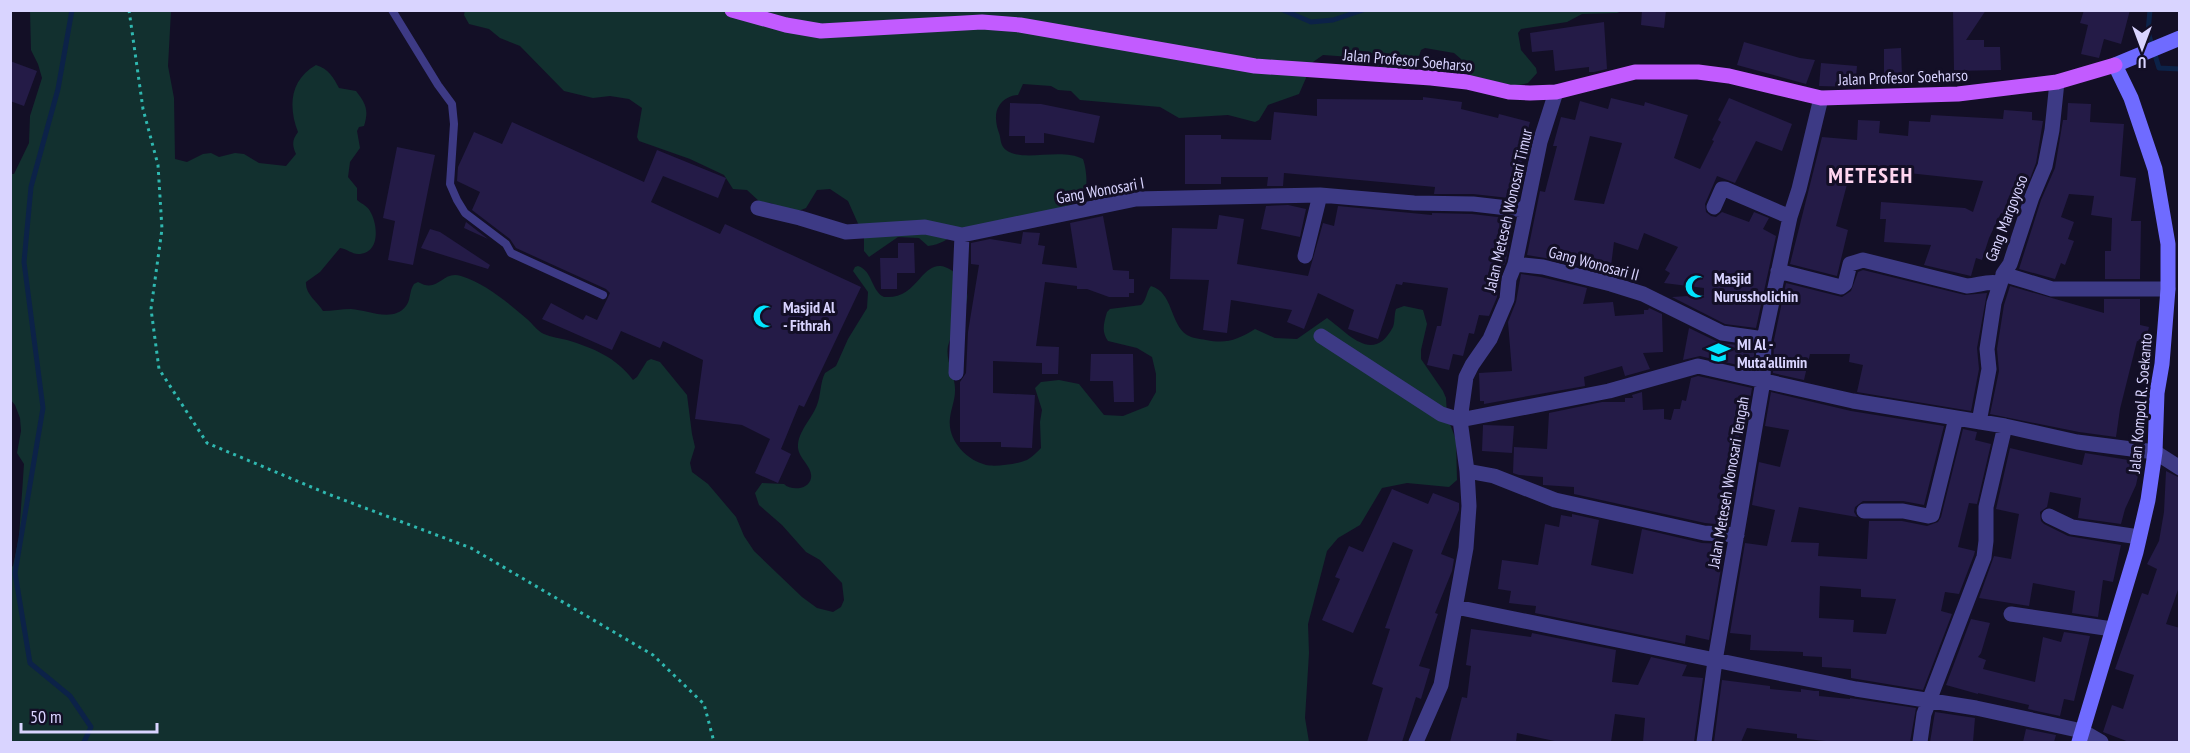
<svg xmlns="http://www.w3.org/2000/svg" width="2190" height="753" font-family="'PT Sans Narrow',sans-serif">
	<style>
		.green { fill: #12302f }
		.lines { fill: none; stroke-linecap: round; stroke-linejoin: round }
		.stream { stroke: #0c2248; stroke-width: 5 }
		.building { fill: #241b47; fill-rule: evenodd }
		.path { stroke: #2fb8b0; stroke-width: 3; stroke-dasharray: 3 4.5; stroke-linecap: butt }
		.lane { stroke: #3d3a85; stroke-width: 8 }
		.street { stroke: #3d3a85; stroke-width: 15 }
		.secondary { stroke: #6f6bff; stroke-width: 15 }
		.primary { stroke: #c25bff; stroke-width: 15 }
		.labels { text-anchor: middle; stroke-width: 6; stroke-linejoin: round; paint-order: stroke }
		.street-label { font-size: 16px; fill: #d9d4ff; stroke: #130f26 }
		.poi-label { font-size: 16px; font-weight: bold; fill: #d9d4ff; stroke: #130f26; text-anchor: start }
		.district-label { font-size: 22px; font-weight: bold; letter-spacing: 1.5px; fill: #ffd6f0; stroke: #130f26 }
	</style>
	<rect width="100%" height="100%" fill="#130f26"/>
	<path class="green" d="M465,10L1622,11L1617,13L1582,14L1567,22L1521,29L1518,33L1521,50L1536,68L1537,73L1528,83L1516,86L1470,76L1465,71L1461,59L1454,53L1425,48L1421,50L1414,71L1388,69L1351,57L1323,55L1313,62L1299,94L1268,105L1259,120L1255,122L1228,115L1179,118L1160,107L1080,100L1071,91L1058,90L1051,86L1023,84L1018,95C1011,95 1003,99 999,106C994,113 996,125 999,133C1001,138 1000,146 1006,150C1024,163 1060,147 1083,159C1086,168 1089,187 1083,196C1077,204 1062,207 1054,210C1023,221 988,222 958,234C947,238 941,245 928,246L919,238L898,237L869,257L864,251V237L848,201L830,189L817,190L806,208L796,212L787,211L771,203L760,202L747,190L733,189L724,175L690,159L639,141L637,137L642,108L629,99L610,96L593,98L564,91L520,46L500,38L489,29L469,24L464,15Z
		M30,11H171L168,66L174,98L175,159L187,162L203,154L211,153L219,157L235,153L244,154L259,163L286,166L296,154C292,145 292,140 298,132C288,106 290,80 316,65C329,69 333,77 339,88L356,91C366,104 369,110 364,126L359,127L357,131L360,148L350,162L348,177L357,188V200C362,204 369,207 371,213C378,226 380,254 358,254C352,254 347,249 340,248L320,272L306,282C305,294 317,301 323,311C332,311 342,309 351,309C368,310 393,323 406,306C411,300 409,291 414,284L418,282C439,294 442,270 461,276C485,283 508,303 527,319C533,324 537,331 544,334C551,337 559,338 567,340C593,348 616,357 633,380L637,377L647,361L651,359L660,362L687,395L692,434L695,447L690,463L692,472L708,484L736,517L744,536L754,551L802,597L817,608L833,612L841,607L844,600L842,583L820,560L806,552L782,525L759,505L755,493L762,483L784,484C791,491 809,490 811,478C813,467 799,459 798,448C797,432 812,419 817,405C821,395 820,383 825,373L836,366L848,339L867,308L868,292L853,271L855,267L858,266C873,271 871,291 884,297C890,297 896,297 902,294C922,285 928,253 954,272C962,278 969,289 967,300C965,315 952,330 948,346C945,361 956,376 955,391C955,400 951,409 950,418C947,440 966,460 986,465C996,467 1017,464 1027,460C1032,457 1037,452 1041,448L1040,422L1042,410L1035,388L1041,382L1059,380L1079,384L1104,415L1123,416L1148,406L1156,392V374L1152,357L1137,348L1108,341C1101,331 1104,323 1107,312L1110,309L1141,305C1147,300 1146,292 1151,286C1173,292 1170,324 1187,335C1192,338 1200,339 1206,340C1227,344 1237,340 1255,329L1275,338L1297,339L1327,318C1348,333 1373,365 1393,327C1395,322 1394,315 1396,309L1404,306L1423,310L1427,324L1421,350V359L1443,391L1446,398L1447,416L1456,440L1457,480L1449,487L1407,483L1382,488L1360,525L1338,538L1327,551L1308,624L1309,653L1305,718L1309,742H11L10,568L13,566L19,537L24,464L17,453L21,431L20,418L15,405L10,399V174H14L29,143L30,116L42,78L38,64L31,50Z"/>
	<g class="lines">
		<path class="stream" d="M72,10L58,89L31,187L24,262L43,408L15,573L30,663L70,696L91,727L84,742
			M1283,10L1311,22L1333,20L1363,10
			M2150,10L2148,32L2159,68L2180,69"/>
	</g>
	<path class="building" d="M1642,10H1666L1664,28L1641,25Z
		M1953,10H1986L1966,40H1984V47H2000L2001,70L1954,71Z
		M2084,10H2130L2121,44L2104,39L2099,58L2081,54L2088,25L2080,23Z
		M1604,22L1607,69L1594,72H1589V67L1555,71L1553,50L1532,52L1530,33Z
		M1744,42L1800,58L1815,60L1806,84L1737,65Z
		M1901,48L1902,76H1884V49Z
		M10,61L37,71L24,106L10,101Z
		M1821,63L1857,66L1855,87L1819,86Z
		M1423,97L1462,102L1461,109L1498,118L1499,114L1530,122L1523,148L1518,199L1473,194H1434L1435,187L1284,173L1283,186H1267L1268,177H1221V184H1185V135H1221V139L1271,140L1274,112L1317,116V99L1423,100Z
		M1611,98L1644,106L1645,102L1688,115L1674,158L1700,169L1714,141L1712,140L1721,122L1718,120L1729,98L1792,124L1782,151L1756,141L1735,183L1717,176L1705,204L1706,212L1711,216L1716,217L1722,212L1749,222L1754,212L1769,218L1763,229L1776,236L1756,328L1725,324L1672,297L1704,295V288L1664,283L1670,273L1665,270L1678,247L1644,233L1638,250L1614,242L1610,274L1545,258L1527,255L1540,191L1545,192L1557,146H1553L1561,117L1575,120L1580,101L1608,109ZM1590,136L1622,143L1604,204L1574,200Z
		M1010,103L1041,104L1100,116L1094,143L1044,133V143H1025V136H1009Z
		M2068,103L2091,104L2090,122L2124,124L2120,176L2136,178L2131,221H2141L2140,279H2105V251H2111L2112,218L2091,215L2094,196L2069,194L2061,217L2074,222L2068,239L2074,241L2065,265L2061,263L2055,279L2019,269L2041,200L2055,168L2063,120H2067Z
		M2004,110L2032,112V120L2043,121L2036,163L2015,218L2001,213L1989,238L1982,260L1976,258L1971,276L1924,265L1931,245L1884,242L1886,219H1880L1881,202L1965,208L1973,212L1983,181L1871,169L1870,172L1850,173L1836,226L1848,230L1837,276L1790,264L1822,137L1857,140L1858,120L1880,121L1879,133L1908,136L1909,121L1930,122L1931,115L2003,119Z
		M512,122L644,182L657,150L726,178L718,198L663,176L651,202L720,234L725,224L861,287L804,407L799,405L781,449L791,454L778,483L755,473L770,439L742,425L695,419L703,360L663,341L660,348L621,331L612,350L542,319L551,303L583,320L586,315L597,320L610,293L606,289L516,248L510,239L472,210L480,192L457,181L458,167L474,132L502,144Z
		M397,147L435,155L413,265L388,260L395,221L383,218Z
		M1288,205L1306,209L1300,237L1261,229L1266,206Z
		M1338,206L1432,215V213L1472,214L1514,219L1506,261L1499,278L1497,297L1489,316L1479,315L1474,334L1469,333L1463,356L1453,354L1449,370L1427,365L1437,326H1441L1448,288L1403,282L1402,285L1396,284L1378,339L1348,329L1354,310L1318,293L1304,329L1287,322L1292,310L1231,300L1227,333L1203,330L1209,280L1170,279L1172,228L1217,229L1219,215L1244,219L1237,264L1308,276L1323,223L1334,226Z
		M1103,216L1113,270L1129,271V279H1134V293H1129V297H1109L1087,289H1077V286L1045,282L1036,346L1059,347L1058,374H1042V363L993,361V393L1035,395L1032,448L1001,447V442H960V382L966,373L968,332L979,265L971,264V243L990,239L1021,244L1023,232L1040,233L1038,245L1045,246L1042,264L1077,268L1070,223Z
		M466,222L488,239L464,228Z
		M430,229L440,232L490,265L488,269L421,248Z
		M898,243H914L915,273H897V289H881L880,258H898Z
		M1863,270L1965,295L1987,293L1977,348L1979,369L1971,411L1857,392L1863,365L1849,362L1850,354H1810L1804,380L1773,373L1774,340L1786,283L1842,297L1851,291L1858,272Z
		M1521,274L1541,277L1587,288L1583,304L1613,302L1615,316L1644,314V310H1648L1649,308L1662,314L1663,352L1643,353L1650,369L1625,376L1622,366L1584,377L1585,386L1484,404V401H1480L1479,373L1512,371L1508,322L1516,302Z
		M2010,286L2104,313V299H2140V325L2149,327L2145,343L2137,341L2120,409L2116,437L2079,432L1990,414L1999,371L1997,349L2004,305Z
		M1689,328L1720,343L1754,347V369L1700,356L1683,360Z
		M1091,354H1133L1134,402H1114L1113,381H1090Z
		M1698,376L1752,388L1746,423L1742,422L1735,457L1740,458L1733,501L1730,500L1726,525L1705,523L1574,494V487L1543,485V477L1519,475L1513,473L1514,447L1547,449L1549,413L1602,402H1625V398H1633L1632,395L1642,392L1643,410L1664,409V419L1671,420L1674,409H1680L1682,400L1686,401L1691,378Z
		M1771,392L1851,411L1944,426L1924,505L1903,501H1863L1855,507L1854,512L1857,517L1799,507L1791,542L1819,543L1818,556L1867,559L1869,521H1902L1927,526L1938,522L1941,517L1963,429L1977,432L1975,440L1991,444L1977,504L1969,503L1958,547L1975,551L1974,555L1959,594L1945,592L1941,611L1952,614L1923,690L1851,678V669L1822,667V657L1803,656V652L1750,650L1751,635L1730,633L1745,543L1767,546L1775,510L1752,505L1759,462L1780,467L1789,430L1765,426ZM1820,586L1861,589V597L1896,599L1886,634L1853,632L1854,620L1819,618Z
		M1483,425L1514,426L1512,453L1482,451Z
		M2010,448L2082,465L2085,453L2141,462L2136,485L2125,509L2121,524L2078,518L2081,498L2050,492L2047,507L2040,512L2041,521L2044,524L2068,536L2121,545L2113,582L2103,580L2098,617L2072,613L2075,591L2033,583L2029,606L1979,598L1994,556L2011,559L2019,514L1996,509Z
		M2166,471L2180,478V584L2166,624L2180,628V737L2177,742H2129L2103,732L2112,705L2123,709L2134,675L2115,669L2142,593L2148,595L2157,569L2147,564L2159,541L2164,512Z
		M1392,489L1428,504L1433,493L1459,503V510L1441,554L1454,559L1452,571L1435,613L1438,614L1419,666L1430,669L1421,699L1416,697L1402,742H1367L1383,688L1372,684L1390,629L1385,628L1413,550L1393,542L1353,633L1322,620L1340,579L1335,577L1349,546L1363,552Z
		M1572,514L1599,520L1591,565L1633,574L1642,529L1702,543L1725,544L1709,640L1686,635L1685,644L1535,613L1536,606L1509,603L1511,591L1498,589L1502,560L1538,565L1545,524L1559,527L1561,515L1572,517Z
		M1971,619L1990,623L1981,653L1978,657L1986,660L1983,669L2035,682L2043,637L2061,642L2064,632L2090,636L2074,701L2064,699L2060,716L2028,709L2029,705L1978,693V694L1946,685Z
		M1471,629L1531,637L1532,633L1616,650L1612,682L1638,685L1651,657L1687,665L1682,676L1703,678L1694,742H1643L1645,718L1615,714L1611,742H1559L1517,733L1516,742H1450L1462,697L1467,698L1471,666L1466,665Z
		M1722,680L1770,686V689L1801,692V689L1815,691H1819V696L1850,699V698L1916,708L1910,742H1835L1797,738V734L1747,728L1741,742H1714Z
		M1935,712L1975,718L1973,742H1930Z
		M2026,729L2056,735L2054,742H2023Z"/>
	<g class="lines">
		<path class="path" d="M129,10L143,109L158,165L162,229L151,309L159,369L207,443L328,494L471,548L653,655L704,704L714,742"/>
		<path class="lane" d="M392,10L438,85L452,104L454,124L450,184L457,200L465,213L506,244L511,253L603,295"/>
		<path class="street" d="M2057,82L2052,130L2045,166L2032,197L2010,264L2003,274L2052,289H2168
			M1714,207L1722,189H1725L1790,217
			M758,208L800,218L846,232L925,227L962,235L1136,199L1320,195L1414,203L1473,204L1525,210
			M1305,256L1320,195
			M1515,264L1543,267L1611,284L1643,294L1722,333L1764,339
			M1778,271L1841,287L1845,284L1850,264L1863,260L1967,286C1980,285 1986,281 1999,283
			M1321,336L1441,414L1460,420L1609,391L1698,366L1853,401L2005,426L2077,442L2155,452L2180,468
			M956,373L962,235
			M1979,422L1989,369L1987,349L1994,303L2003,275
			M1467,471L1494,476L1555,500L1704,533L1737,535
			M1864,511H1903L1928,516L1932,515L1956,418
			M2049,516L2072,527L2139,537
			M1456,607L1856,689L1976,708L2041,722L2082,731L2101,742
			M2011,614L2112,629
			M1416,742L1441,685L1466,548L1469,506L1467,471L1460,420L1466,377L1472,365L1490,339L1507,299L1509,279L1515,264L1540,142L1556,92
			M1704,742L1715,661L1763,381L1764,339L1790,217L1799,189L1821,98
			M1920,742L1924,714L1984,557L1986,541V507L2005,426"/>
		<path class="secondary" d="M2079,742L2136,552L2148,500L2155,452L2157,393L2162,364L2168,289V244L2155,169L2131,98L2115,65L2180,38"/>
		<path class="primary" d="M732,10L786,25L821,31L982,22L1020,25L1255,66L1431,78L1467,82L1509,92L1530,93L1556,92L1635,72H1698L1729,76L1821,98L1958,94L2057,82L2115,65"/>
	</g>
	<defs>
		<symbol id="mosque-bare" viewBox="-9 -9 18 18"><path d="M3.5-4.9A6 6 0 1 0 3.5 4.9A5 5 0 1 1 3.5-4.9Z" fill="#00e5ff" stroke="#130f26" stroke-width="2.5" paint-order="stroke"/></symbol>
		<symbol id="school-bare" viewBox="-9 -9 18 18"><path d="M0-5L7-2L0 1L-7-2ZM-4 1L0 2.5L4 1V4Q0 6-4 4Z" fill="#00e5ff" stroke="#130f26" stroke-width="2.5" paint-order="stroke"/></symbol>
	</defs>
	<g fill-rule="evenodd">
		<use href="#mosque-bare" x="1680" y="270" width="33" height="33"/>
		<use href="#mosque-bare" x="748" y="300" width="33" height="33"/>
		<use href="#school-bare" x="1702" y="336" width="33" height="33"/>
	</g>
	<g class="labels">
		<g class="street-label">
			<text transform="translate(1408 60) rotate(5)" y="6">Jalan Profesor Soeharso</text>
			<text transform="translate(1903 77) rotate(-2)" y="6">Jalan Profesor Soeharso</text>
			<text transform="translate(1100 190) rotate(-10)" y="6">Gang Wonosari I</text>
			<text transform="translate(1508 210) rotate(-77)" y="6">Jalan Meteseh Wonosari Timur</text>
			<text transform="translate(2006 218) rotate(-69)" y="6">Gang Margoyoso</text>
			<text transform="translate(1594 263) rotate(15)" y="6">Gang Wonosari II</text>
			<text transform="translate(2140 403) rotate(-85)" y="6">Jalan Kompol R. Soekanto</text>
			<text transform="translate(1728 482) rotate(-80)" y="6">Jalan Meteseh Wonosari Tengah</text>
		</g>
		<g class="poi-label">
			<text x="1714" y="284">Masjid<tspan x="1714" dy="18">Nurussholichin</tspan></text>
			<text x="783" y="313">Masjid Al<tspan x="783" dy="18">- Fithrah</tspan></text>
			<text x="1737" y="350">MI Al -<tspan x="1737" dy="18">Muta'allimin</tspan></text>
		</g>
		<g class="district-label">
			<text x="1871" y="183">METESEH</text>
		</g>
	</g>
	<rect width="2190" height="753" fill="none" stroke="#d9d4ff" stroke-width="24"/>
	<g transform="translate(2142 48) rotate(180)" stroke="#130f26" stroke-width="4.5" paint-order="stroke">
	<path d="M0-4.5L10 22L0 15L-10 22Z" fill="#d9d4ff"/>
	<text y="-9" font-size="16" font-weight="bold" text-anchor="middle" fill="#d9d4ff">U</text>
	</g>
	<path d="M21 723v9h136v-9" fill="none" stroke="#d9d4ff" stroke-width="3"/>
	<text x="30" y="723" font-size="18" fill="#d9d4ff" stroke="#130f26" stroke-width="4.5" paint-order="stroke">50 m</text>
</svg>
